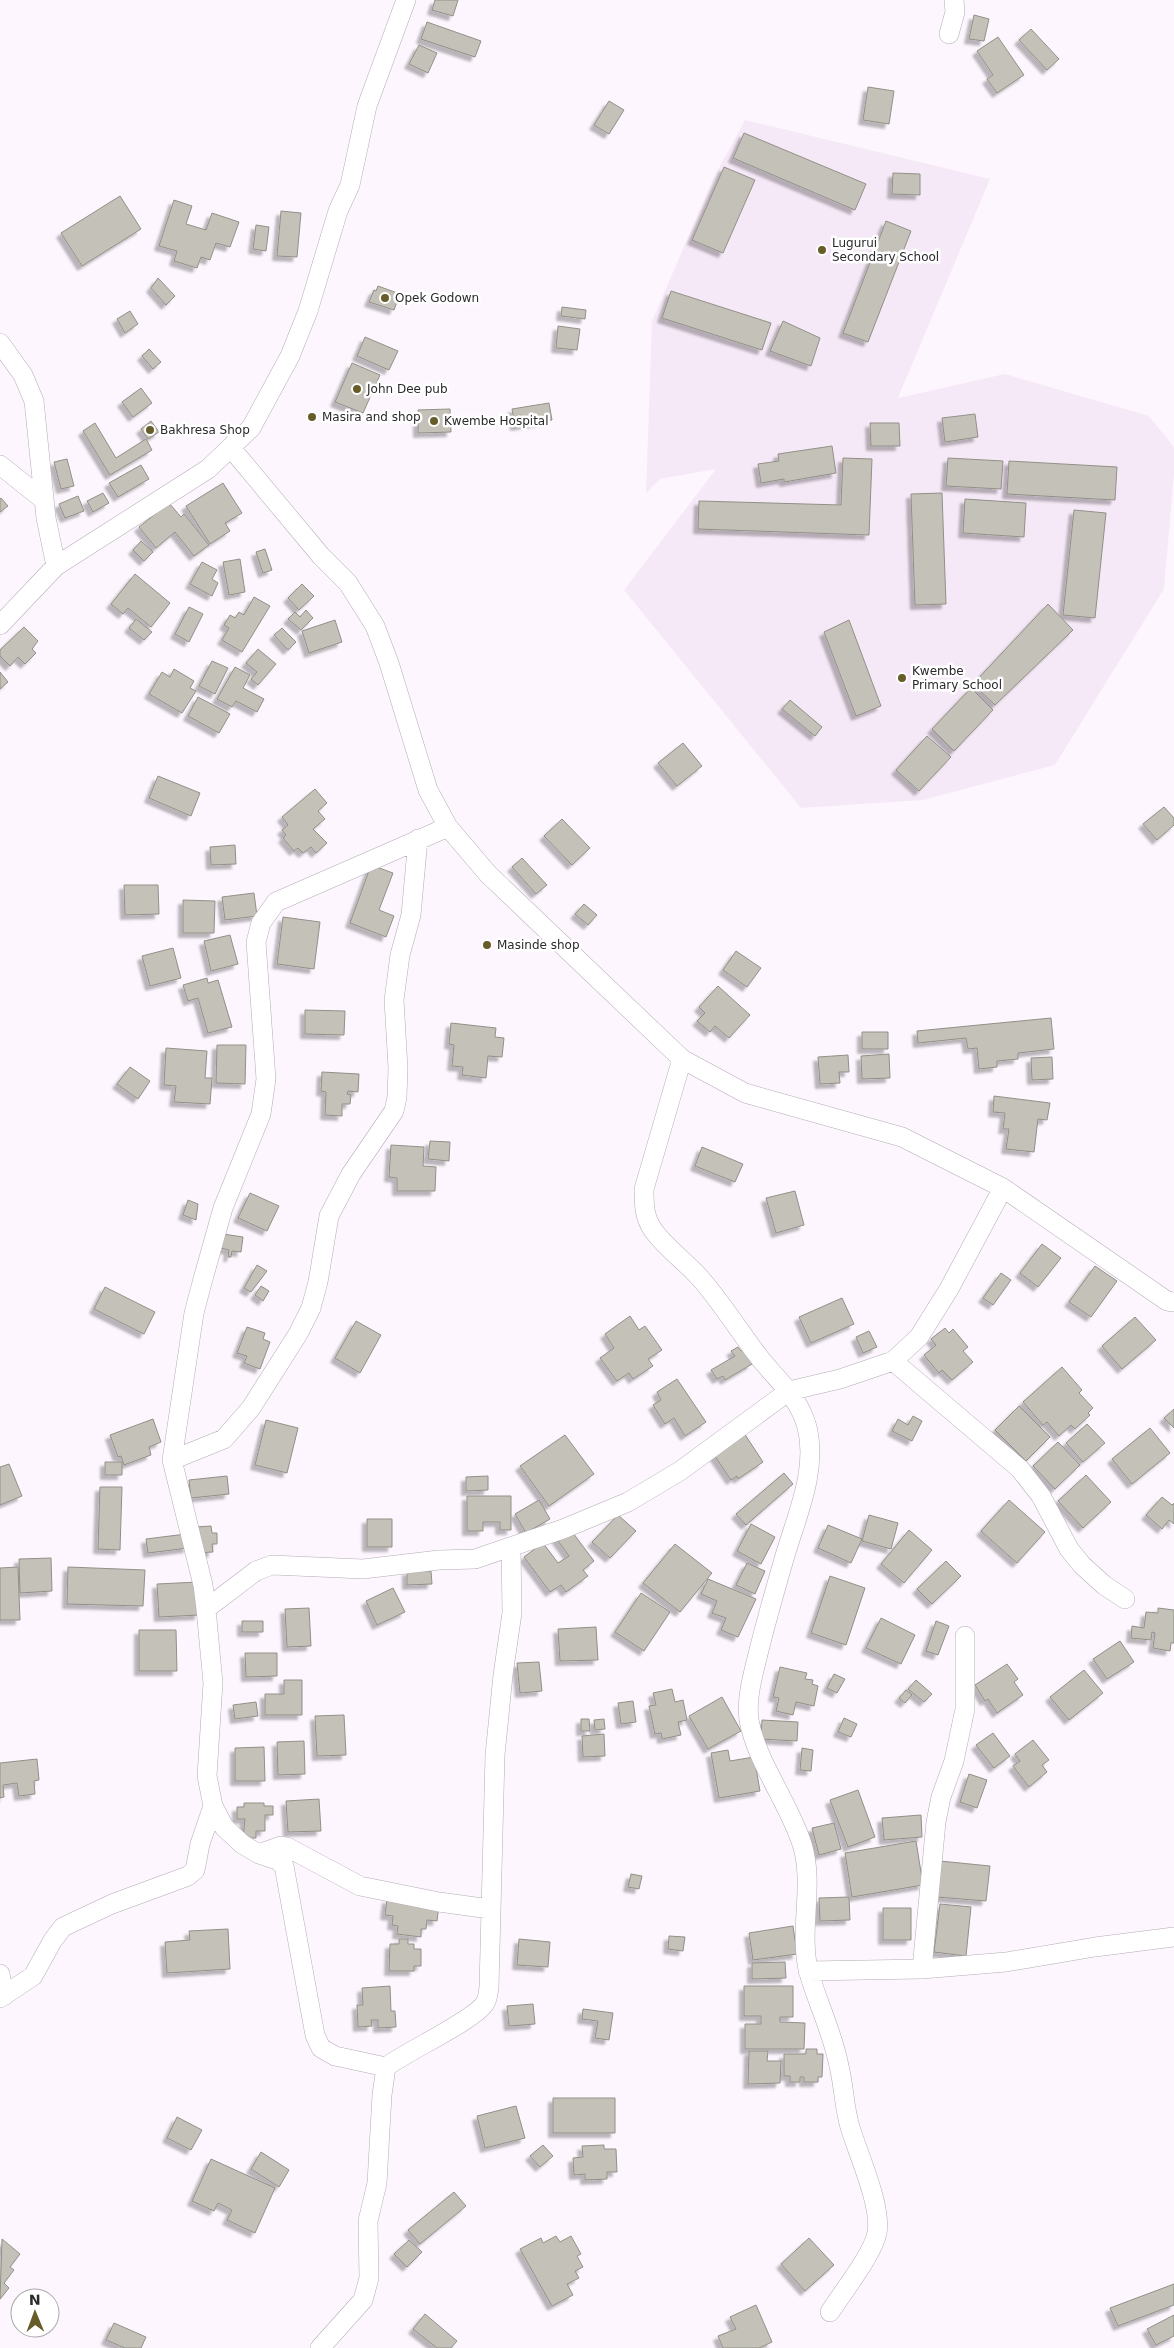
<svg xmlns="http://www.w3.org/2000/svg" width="1174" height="2348" font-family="'DejaVu Sans',sans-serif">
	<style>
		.built { fill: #f6e9f7 }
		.building { fill: #c4c2b8; stroke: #919087; filter: url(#shadow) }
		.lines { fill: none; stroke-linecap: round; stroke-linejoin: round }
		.minor-casing { stroke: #b4acb4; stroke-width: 20 }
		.minor { stroke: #fff; stroke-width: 19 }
		.poi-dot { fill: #665d29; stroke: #fff; stroke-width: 2 }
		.labels { text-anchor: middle; stroke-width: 5; stroke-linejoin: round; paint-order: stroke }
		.poi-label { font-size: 12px; fill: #2b292c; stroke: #fff; text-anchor: start }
	</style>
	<defs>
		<filter id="shadow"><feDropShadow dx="-4.5" dy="4.5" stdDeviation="1" flood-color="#0004"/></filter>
	</defs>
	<rect width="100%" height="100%" fill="#fdf6fe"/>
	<path class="built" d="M745,120L990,179L898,398L1005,374L1149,416L1174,447V474L1164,589L1055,765L923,800L801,808L624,590L716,469L660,479L646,493L652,321L714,177Z"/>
	<path class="building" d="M435,0H458L453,16L432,10Z
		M974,15L989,19L984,41L969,39Z
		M427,22L481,41L475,57L421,39Z
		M1031,29L1059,59L1047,70L1019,40Z
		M998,37L1024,75L997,93L987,79L993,75L977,51Z
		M419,45L437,53L428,73L409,64Z
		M868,87L894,91L889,124L863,120Z
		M609,101L624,110L609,134L594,125Z
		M744,133L866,184L855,210L733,158Z
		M724,167L755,180L723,253L692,240Z
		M893,173L920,174V195L892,194Z
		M120,196L141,229L82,266L61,233Z
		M174,200L192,206L186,224L206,230L212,213L239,222L230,247L216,243L210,260L201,257L197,268L174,261L177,251L159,246Z
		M281,211L301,213L297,257L277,256Z
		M886,221L911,231L868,342L843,333Z
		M256,225L269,227L266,251L253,249Z
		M158,278L175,296L166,305L151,288Z
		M378,286L400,294L394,310L369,302L374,290L376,291Z
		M671,291L771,323L762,350L662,318Z
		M562,307L586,310L585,319L561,316Z
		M130,311L138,324L125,333L117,319Z
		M783,321L820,338L811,366L770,351Z
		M558,326L580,329L577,350L556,348Z
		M365,337L398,351L389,370L357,356Z
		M149,349L161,362L153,369L142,356Z
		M352,363L380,375L363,413L335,402Z
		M141,388L152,403L133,417L122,402Z
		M549,403L552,420L515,426L512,409Z
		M450,409L451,432L418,433V410Z
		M975,414L978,437L945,442L942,418Z
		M151,421L159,432L148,439L141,429Z
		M95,423L116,458L146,439L152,450L110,475L83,431Z
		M870,423H899L900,446H871Z
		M832,446L836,473L784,482V479L761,483L758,464L779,461L778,454Z
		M843,458L872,459L869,535L698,529L699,501L841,505Z
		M948,458L1003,461L1001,489L946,486Z
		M67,459L74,486L61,489L54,462Z
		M1009,461L1117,467L1115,500L1007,494Z
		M141,465L149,479L118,497L109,483Z
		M223,483L242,513L225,523L230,531L210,544L186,506Z
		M103,493L109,503L93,512L87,501Z
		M942,493L946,604L915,605L911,494Z
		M78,496L84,511L65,518L59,504Z
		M1,498L8,506L0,512V499Z
		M965,499L1026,503L1024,537L963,533Z
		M169,503L181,517L184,514L209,545L194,556L175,532L156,548L139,527Z
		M1074,510L1106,513L1095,618L1063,615Z
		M141,541L153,552L144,561L133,550Z
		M265,549L272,570L263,573L256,552Z
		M240,559L245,592L229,595L223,562Z
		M202,562L217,570L212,579L218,583L212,596L190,584Z
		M135,574L170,603L151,627L128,608L123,614L111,604Z
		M302,584L314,596L299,610L288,598Z
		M254,597L270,606L242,652L222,640L229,628L224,625L230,615L235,618L239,612L244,615Z
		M1048,604L1073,630L995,705L973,684Z
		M189,607L203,614L189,642L175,634Z
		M306,610L313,618L301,630L288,619L295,612L300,617Z
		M136,619L152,632L144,640L129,628Z
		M335,620L342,642L309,653L302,631Z
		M849,620L881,706L856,716L824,632Z
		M24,627L38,641L32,649L36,653L25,664L18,657L10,666L0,656V650Z
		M282,628L296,642L288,650L274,635Z
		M258,649L276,664L258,685L251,679L257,672L246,663Z
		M212,661L228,668L215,694L199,686Z
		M235,667L250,675L243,688L264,699L257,712L236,701L232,707L217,699Z
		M174,669L194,681L190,688L196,691L182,713L149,694L162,672L170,677Z
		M0,672L8,682L0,689Z
		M971,688L993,710L954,751L932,729Z
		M198,697L230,714L219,733L188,716Z
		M790,700L822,727L815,736L782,709Z
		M927,736L951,757L919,791L896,770Z
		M683,743L702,766L677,786L658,763Z
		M158,776L200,793L191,816L149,798Z
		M315,789L327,803L318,811L325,819L313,829L327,843L316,853L311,847L303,853L298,848L294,851L283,838L286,835L282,830L288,825L282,817Z
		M1164,807L1174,818V825L1157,840L1143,824Z
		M562,819L590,848L572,865L544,836Z
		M235,845L236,864L211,865L210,847Z
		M522,858L547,885L536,894L512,867Z
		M371,865L393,873L379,910L394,916L386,937L350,923Z
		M124,885H158L159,914L125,915Z
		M254,893L257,916L225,920L222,897Z
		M183,900L215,901L214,933H183Z
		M584,904L597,915L588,925L575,914Z
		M283,917L320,922L314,969L277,964Z
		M230,935L238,964L211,971L204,941Z
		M173,948L181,978L150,986L142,956Z
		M736,951L761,968L747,987L723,970Z
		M207,978L208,983L218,980L232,1027L208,1033L198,998L188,1001L183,985Z
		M718,986L750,1015L729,1038L715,1026L710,1032L697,1021L705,1013L699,1007Z
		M305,1010L345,1011L344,1035L305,1034Z
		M1051,1018L1054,1049L1018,1053V1059L997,1061V1067L979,1069L977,1048L968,1049L966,1038L918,1043L917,1031Z
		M451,1023L496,1028L495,1037L504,1038L502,1057L488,1056L486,1078L462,1075L463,1067L452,1066L454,1045L449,1044Z
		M862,1032H888V1049H862Z
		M217,1045H246L245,1084L216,1083Z
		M166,1048L207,1051L205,1078H212L210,1104L174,1102L176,1086L164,1085Z
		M889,1054L890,1078L862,1079L861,1056Z
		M848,1055L849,1072H839L840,1083L820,1084L818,1057Z
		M1052,1057L1053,1079L1032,1080L1031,1058Z
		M130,1067L150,1081L138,1099L117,1084Z
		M322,1072L359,1074L358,1092L348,1091L347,1094L351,1095L350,1104H342V1116L325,1115L326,1092L321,1091Z
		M994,1096L1050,1103L1047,1120L1038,1119L1034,1152L1006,1149L1009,1129H1003L1005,1113L993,1112Z
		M430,1141L450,1142L449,1161L428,1159Z
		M391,1145L424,1147L423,1166L436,1167L435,1191H397V1178L389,1177Z
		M702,1147L743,1164L735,1182L695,1166Z
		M795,1191L804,1225L776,1233L766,1198Z
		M250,1193L279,1206L267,1231L238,1218Z
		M188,1200L198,1204L196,1220L183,1215Z
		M223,1234L243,1237L241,1252L232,1251L231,1257H228L229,1250L221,1248Z
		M1042,1244L1061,1258L1038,1287L1020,1273Z
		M257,1265L267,1271L251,1292L244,1288Z
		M1095,1266L1117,1281L1091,1317L1069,1302Z
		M1001,1273L1011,1280L993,1305L983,1298Z
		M261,1286L269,1291L263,1301L255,1295Z
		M105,1287L155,1312L144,1334L94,1309Z
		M842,1298L854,1324L811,1343L799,1317Z
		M630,1316L639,1330L645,1326L662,1350L648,1359L653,1366L633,1379L629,1373L617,1381L600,1358L614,1348L605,1334Z
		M1135,1317L1156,1340L1122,1369L1102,1346Z
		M356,1321L381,1335L360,1373L335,1358Z
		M247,1327L265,1333L263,1339L270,1342L260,1369L244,1363L247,1356L237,1353Z
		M945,1328L949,1333L953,1329L968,1347L963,1351L973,1362L952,1380L942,1370L939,1373L924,1355L936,1345L931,1339Z
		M869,1331L877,1347L863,1353L856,1337Z
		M738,1347L741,1351L743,1350L752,1364L725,1380L723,1376L717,1379L711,1370L735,1356L731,1351Z
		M1062,1367L1082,1390L1079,1393L1093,1408L1088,1413L1090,1415L1075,1429L1071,1425L1059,1436L1047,1422L1043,1425L1023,1402Z
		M677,1379L706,1422L685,1436L674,1418L665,1424L653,1405L661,1400L657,1392Z
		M1019,1406L1050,1437L1026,1461L995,1430Z
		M1174,1409V1428L1164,1418Z
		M913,1416L922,1421L912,1441L892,1431L898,1419L908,1425Z
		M153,1419L161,1442L149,1447L151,1455L124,1465L121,1456L118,1457L110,1435Z
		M266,1420L298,1428L287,1473L255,1465Z
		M1087,1424L1105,1443L1083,1462L1066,1443Z
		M1150,1428L1170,1453L1132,1484L1112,1459Z
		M742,1430L763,1462L738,1479L737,1476L731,1480L714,1455Z
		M565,1435L594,1474L549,1506L520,1466Z
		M1058,1442L1080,1465L1055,1489L1033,1466Z
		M105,1462H122V1475H105Z
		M9,1464L22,1496L0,1505V1467Z
		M784,1473L793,1484L746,1525L736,1514Z
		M1086,1475L1111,1502L1083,1528L1058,1501Z
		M227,1476L229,1494L191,1498L189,1480Z
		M488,1476V1490L466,1491V1477Z
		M100,1487H122L120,1550L98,1549Z
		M467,1496H511V1530H500V1522H483V1531H467Z
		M1162,1497L1172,1505L1174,1503V1524L1169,1520L1162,1529L1146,1515Z
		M539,1500L550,1519L526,1533L515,1514Z
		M1009,1500L1045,1532L1017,1563L981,1531Z
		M618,1515L636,1531L610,1558L592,1542Z
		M869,1515L898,1523L891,1549L862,1541Z
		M367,1519H392V1547H367Z
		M751,1524L775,1537L761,1564L737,1551Z
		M828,1525L862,1539L851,1563L818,1548Z
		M211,1526L212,1533H217V1544H212L213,1552L196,1553L195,1527Z
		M570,1529L594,1561L583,1570L588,1576L566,1592L561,1585L550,1592L524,1557L543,1543L558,1563L569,1556L556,1538Z
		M909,1530L932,1550L904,1583L881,1564Z
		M186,1534L188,1548L148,1553L146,1539Z
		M675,1544L712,1573L680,1612L643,1583Z
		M51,1558L52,1591L20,1593L19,1559Z
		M946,1561L961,1576L932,1604L917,1589Z
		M747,1563L765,1571L755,1594L736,1585Z
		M18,1567L20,1620H0V1568Z
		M68,1567L145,1570L143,1606L67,1604Z
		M407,1571H431L432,1584L407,1585Z
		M830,1576L865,1588L846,1645L811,1633Z
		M708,1579L756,1599L738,1637L721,1630L726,1618L712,1613L717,1601L701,1594Z
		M198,1582L199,1615L159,1617L157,1584Z
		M393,1588L405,1612L377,1625L366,1601Z
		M641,1593L670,1612L644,1651L615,1632Z
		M309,1608L311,1646L287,1647L285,1609Z
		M1158,1608L1174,1610V1643H1171L1170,1651L1153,1648L1155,1633L1152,1632L1151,1640L1131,1638L1132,1626L1144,1628L1146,1612L1158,1613Z
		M881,1618L915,1635L901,1664L866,1648Z
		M242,1621H263V1632H242Z
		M936,1621L949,1626L938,1655L926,1651Z
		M596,1627L598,1660L560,1661L558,1629Z
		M139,1630H176L177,1671H139Z
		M1120,1641L1134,1662L1107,1679L1093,1659Z
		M245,1653H277V1676L246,1677Z
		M539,1662L542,1691L520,1693L517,1663Z
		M1007,1664L1018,1679L1014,1682L1023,1695L997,1713L988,1699L985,1701L975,1685Z
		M780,1667L807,1673L805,1679L813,1680L812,1684L818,1686L814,1706L796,1702L793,1715L776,1711L779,1698L773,1697Z
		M1084,1670L1103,1693L1069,1720L1050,1697Z
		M834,1674L845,1679L837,1693L827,1688Z
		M284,1680H302V1715H265V1694H284Z
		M916,1680L932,1694L924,1702L908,1689Z
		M672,1689L675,1702L683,1700L687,1720L678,1722L681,1735L662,1739L661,1733L655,1734L649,1706L656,1705L653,1693Z
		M906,1690L912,1695L905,1703L899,1698Z
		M722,1697L741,1731L708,1749L689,1716Z
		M633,1701L636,1722L621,1724L618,1703Z
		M256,1702L258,1716L235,1719L233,1705Z
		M344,1715L346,1755L317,1756L315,1716Z
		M844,1718L857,1724L851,1737L838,1732Z
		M581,1719H589L590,1731H581Z
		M604,1719L605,1729L595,1730L594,1720Z
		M762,1720L798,1722L797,1741L761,1739Z
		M993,1733L1010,1756L994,1768L976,1745Z
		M604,1734L605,1756L583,1757L582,1736Z
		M1033,1740L1049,1760L1042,1765L1047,1772L1029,1787L1013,1766L1020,1761L1015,1754Z
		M304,1741L305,1774L278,1775L277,1742Z
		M264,1747L265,1781H235V1748Z
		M802,1748L813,1750L811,1771L800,1770Z
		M728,1750L730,1761L754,1757L760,1791L719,1798L711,1753Z
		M37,1759L39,1780L34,1781L35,1794L19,1796L17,1783L3,1785L4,1797L0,1798V1763Z
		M969,1774L987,1780L977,1808L960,1802Z
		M858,1790L875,1837L848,1847L830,1800Z
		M319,1799L321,1831L288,1832L286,1801Z
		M244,1803H264V1806H273V1815H265V1831H256V1838H243L245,1819H237V1807H244Z
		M921,1815L922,1837L884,1840L882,1818Z
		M834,1823L841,1849L819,1855L812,1828Z
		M916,1841L923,1885L852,1897L845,1853Z
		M940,1861L990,1866L986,1901L937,1897Z
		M631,1874L642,1876L639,1889L628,1887Z
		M849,1897L850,1920L820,1921L819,1898Z
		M387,1899L439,1905L437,1921L427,1920L426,1929H421V1937L397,1934L398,1926L392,1925L393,1916L385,1915Z
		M940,1904L971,1907L966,1956L934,1952Z
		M883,1908H911V1940H883Z
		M793,1926L797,1954L753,1960L749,1933Z
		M228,1929L230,1969L167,1973L165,1942L190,1940L189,1931Z
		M669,1936L685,1937L683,1951L668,1949Z
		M399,1939H408V1944H414V1949H421V1966H414V1971H389L390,1944H399Z
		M519,1939L550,1942L548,1967L517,1965Z
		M785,1962L786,1978L752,1979V1963Z
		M390,1986L391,2011H395L396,2027L378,2028V2020H371L372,2026L358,2027L357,2005H363L362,1988Z
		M744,1986H793V2017H780V2022L805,2023L804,2049H745V2024H761V2016H744Z
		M533,2004L535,2024L509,2026L507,2006Z
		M583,2009L613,2013L609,2040L595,2038L598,2021L582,2019Z
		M806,2049H817V2054H823L822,2077H818V2082H804V2077H800V2082H790V2076H784V2054H806Z
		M749,2051H768L767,2061H781L780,2083L748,2084Z
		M553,2098H615V2133H553Z
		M516,2106L525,2138L485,2148L477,2116Z
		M177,2117L202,2130L191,2150L167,2138Z
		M543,2145L553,2156L540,2167L530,2156Z
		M604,2145V2149H616L617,2172H607V2179L585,2180V2174L574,2175L573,2158L583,2157L582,2146Z
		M261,2152L289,2170L279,2187L251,2169Z
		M211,2159L275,2188L255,2233L227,2220L232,2210L218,2203L214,2211L192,2201Z
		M454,2192L466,2206L420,2244L408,2230Z
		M556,2236L560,2242L571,2236L581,2254L577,2256L583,2267L575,2271L579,2278L567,2284L573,2295L552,2306L520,2249L541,2238L543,2243Z
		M809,2238L834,2265L805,2291L781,2264Z
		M2,2239L20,2254L10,2267L14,2270L4,2283L9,2288L0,2299Z
		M409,2240L422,2252L407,2267L394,2254Z
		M1174,2284V2305L1118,2326L1110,2308Z
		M756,2305L772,2342L759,2348H723L718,2336L736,2329L730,2317Z
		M425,2314L457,2341L451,2348H437L413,2329Z
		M1174,2315V2336L1156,2345L1147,2329Z
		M114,2323L146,2337L141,2348H125L106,2340Z"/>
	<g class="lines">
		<defs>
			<path id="minor" d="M949,34L955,12L954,0
				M0,343L23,375L34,401L46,518L56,566
				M231,448L321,556L348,583L375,626L389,663L428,790L448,827L488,874L682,1059L745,1093L902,1137L1003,1188L1167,1301L1174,1302
				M0,465L44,500
				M0,625L56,566L208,469L251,428L290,356L308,311L338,211L350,185L367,106L406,0
				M682,1059L644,1189C644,1204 644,1217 653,1230C666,1248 686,1262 700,1278C722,1303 739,1331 759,1357C777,1380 799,1397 807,1427C818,1471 796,1517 784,1559C775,1590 766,1622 758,1654C753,1675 746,1698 749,1720C756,1761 789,1803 802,1844C815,1885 798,1931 809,1973C818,2004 833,2034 839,2066C844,2086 844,2107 850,2127C858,2154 882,2206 877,2233C873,2254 842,2293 830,2312
				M893,1361L1020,1469L1041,1496L1069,1549L1082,1565L1104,1585L1125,1599
				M172,1460L224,1439L251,1408L298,1334L311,1308L318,1282L329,1216L351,1174L394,1111L397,1097L398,1068L394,1000L400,955L411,915L418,839
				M206,1609L256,1571L272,1565L363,1569L439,1560L475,1559L563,1529L628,1502L680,1471L789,1391L840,1379L893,1361L919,1337L949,1289L1003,1188
				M259,1854L281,1846L287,1847L360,1886L439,1902L490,1909
				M922,1969L936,1822L941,1797L954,1761L965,1709V1636
				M808,1971L922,1969L1006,1962L1095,1947L1174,1937
				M0,1974L4,1996
				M0,1998L33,1976L53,1940L63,1927L112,1904L188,1876L195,1870L200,1844L213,1806
				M386,2067L335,2056L321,2048L315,2035L284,1866L277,1860L259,1854L242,1844L224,1827L213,1806L207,1776L213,1683L206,1609L203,1585L172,1460L194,1313L203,1279L223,1208L261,1114L266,1079L256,942L261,923L276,902L448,827
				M320,2348L363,2300L369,2278L368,2221L377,2183L382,2095L386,2067C407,2051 475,2020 485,2003C488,1999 488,1992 489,1988L495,1755L503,1675L512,1613L511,1548"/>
		</defs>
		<use href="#minor" class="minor-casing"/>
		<use href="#minor" class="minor"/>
	</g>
	<g class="poi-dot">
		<circle cx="822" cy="250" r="5"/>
		<circle cx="385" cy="298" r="5"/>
		<circle cx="357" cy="389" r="5"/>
		<circle cx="312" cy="417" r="5"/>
		<circle cx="434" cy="421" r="5"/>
		<circle cx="150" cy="430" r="5"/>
		<circle cx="902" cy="678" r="5"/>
		<circle cx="487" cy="945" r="5"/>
	</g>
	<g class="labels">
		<g class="poi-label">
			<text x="832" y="247">Lugurui<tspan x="832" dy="14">Secondary School</tspan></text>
			<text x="395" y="302">Opek Godown</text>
			<text x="367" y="393">John Dee pub</text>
			<text x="322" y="421">Masira and shop</text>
			<text x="444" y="425">Kwembe Hospital</text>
			<text x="160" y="434">Bakhresa Shop</text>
			<text x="912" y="675">Kwembe<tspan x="912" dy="14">Primary School</tspan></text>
			<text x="497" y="949">Masinde shop</text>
		</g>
	</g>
	<g transform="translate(35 2313) rotate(359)"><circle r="24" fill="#ffffff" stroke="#aaa9ab"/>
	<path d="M0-4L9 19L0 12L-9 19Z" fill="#665d29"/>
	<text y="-8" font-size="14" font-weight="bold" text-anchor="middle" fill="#2b292c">N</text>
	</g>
</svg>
